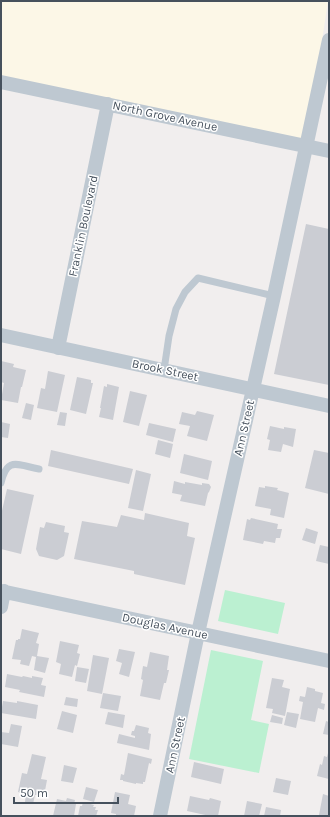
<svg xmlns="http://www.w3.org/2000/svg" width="330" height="817" font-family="Karla,sans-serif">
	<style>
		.commercial { fill: #fcf7e7 }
		.green { fill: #bbf0d1 }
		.building { fill: #cbcdd3 }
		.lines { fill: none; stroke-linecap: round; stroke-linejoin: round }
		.lane { stroke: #bec8d1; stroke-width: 7 }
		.street { stroke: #bec8d1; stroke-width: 14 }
		.labels { text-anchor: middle; stroke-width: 3; stroke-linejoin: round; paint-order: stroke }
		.street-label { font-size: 12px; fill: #46515d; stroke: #fff }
	</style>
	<rect width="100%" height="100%" fill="#f1eeee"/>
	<path class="commercial" d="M1,1H328L306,146L1,82Z"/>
	<path class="green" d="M225,590L285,603L278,634L218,621Z
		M211,650L263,661L251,720L269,724L259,773L189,759Z"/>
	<path class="building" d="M306,224L329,229V385L274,374Z
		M1,361L14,364L13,367L26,370L22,387H21L18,403L1,400L4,383L1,382Z
		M48,371L65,375L57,412L37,408L41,388L45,389Z
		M77,377L91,380V383H93L86,414L70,410Z
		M107,384L119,387L113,420L99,417L101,408H100L104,386L107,387Z
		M130,391L147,395L139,426L123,422Z
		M26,403L34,405L31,420L22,418Z
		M197,411L214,415L207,441L187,436L190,426L179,424L182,412L195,415Z
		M60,412L67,413L65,426L57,425Z
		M1,422L10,424L8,438L1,437Z
		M149,423L176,429L173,442L146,435Z
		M270,426L284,429V427L296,429L293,447L283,444L281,452L268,450L270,440L267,439Z
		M158,440L173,444L170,458L155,454Z
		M51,450L133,469L129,484L48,466Z
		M314,450L329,453V494L305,488Z
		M184,454L212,461L208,480L180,473Z
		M136,470L151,474L143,511L128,508Z
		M174,481L185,484V482L202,485V483L209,484L211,487L209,492L208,493L205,506L180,501L182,495L172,493Z
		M265,486L278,488L277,490L289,493L284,518L270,515L271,509L255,506L259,487L265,488Z
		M7,489L34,495L21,554L1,549V515Z
		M145,513L189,523L187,536L195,538L185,585L134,574V571L74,559L82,521L117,527L121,515L144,520Z
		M251,518L278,524L277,529H282L280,538H276L275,543L264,541L263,544L243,540L247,519L250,520Z
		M46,522L65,526L64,532L69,533L64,556L57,560L39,556L36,549L40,527L44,528Z
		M306,528L318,532L315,544L302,540Z
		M320,545L329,547V564L316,561Z
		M22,629L39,633L36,643L39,644L37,656L49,658L45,673L34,670L36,657L32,656L29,666L20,664L21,660L12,659L16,640H18V639H20Z
		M60,641L79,645L77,653L80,654L77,666L75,665L72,677L59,674L61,664L56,662Z
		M119,649L135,652L129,677L119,674L122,663L116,661Z
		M150,652L169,656L167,670H169L166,683H164L160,700L140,696L143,680L141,679L143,666L147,667Z
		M93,655L109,658L102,694L87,691Z
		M77,667L89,669L86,683L75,681Z
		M7,674L22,677L23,676L32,678V676L43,678L41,685L46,686L44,697L19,692L20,690L5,687Z
		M272,678L284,680L282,687L290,689L285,716L272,713L273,709L266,708Z
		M307,687L315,689V691L323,693L321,703L325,704L324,710L318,708L315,722L300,719L303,702L299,701L300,696L305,697Z
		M103,693L121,696L118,711L100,708Z
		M66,697L78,699L77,707L64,705Z
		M3,701L17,703V701L38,705L36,719L1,713Z
		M62,711L77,715L73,733L57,729Z
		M108,712L125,715L123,728L105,724Z
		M287,712L299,714L296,728L284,725Z
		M272,715L283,718L282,724L270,722Z
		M326,721L329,722V735L323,734Z
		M11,724L22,726L18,747L1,744V732L9,733Z
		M136,725L149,728L148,733L151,734L149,750L117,743L119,734L135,738V736L131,735L132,731H134Z
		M128,753L152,759L151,764L149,763L145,782H143V784L136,783V784L123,781V780H120L121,774L124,775Z
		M328,753H329V779L317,776L320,764L322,765L324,756L327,757Z
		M32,754L46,757L41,779L47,780L44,796L35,795L33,804L25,802L26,794L18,792L22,773L27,774Z
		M194,762L224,769L221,784L191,777Z
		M64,765L77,768L73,783L61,781Z
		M276,778L291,781L288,795L273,792Z
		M86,787L98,790L94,802L83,799Z
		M115,792L130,795L128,804L136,806L134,816H116V814L111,813Z
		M323,794L329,796V816L319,815Z
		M190,796L209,800L210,798L221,801L218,816H210L187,811Z
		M67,798L75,800L74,804H76L74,816H53L57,799L66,801Z
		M247,801L262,804L259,816H244Z
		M83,802L94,805L93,807H96L95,810H98L96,816H78L80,806H82Z
		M266,807L281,810L280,816H264Z"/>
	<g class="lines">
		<path class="lane" d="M164,370L169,336L176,309L185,292L198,278L274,296
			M1,483C7,456 17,465 39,469"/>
		<path class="street" d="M1,82L329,151
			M1,335L329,406
			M58,348L108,104
			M1,591L329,661
			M1,607L4,591
			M160,816L198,633L274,296L329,40"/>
	</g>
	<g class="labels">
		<g class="street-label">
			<text transform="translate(165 116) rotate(12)" y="4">North Grove Avenue</text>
			<text transform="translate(83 226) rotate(-78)" y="4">Franklin Boulevard</text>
			<text transform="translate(165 370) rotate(12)" y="4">Brook Street</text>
			<text transform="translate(244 428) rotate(-77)" y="4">Ann Street</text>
			<text transform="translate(165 626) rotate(12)" y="4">Douglas Avenue</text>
			<text transform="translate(175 745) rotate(-78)" y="4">Ann Street</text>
		</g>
	</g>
	<rect width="330" height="817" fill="none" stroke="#46515d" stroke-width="4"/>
	<path d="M14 797v6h104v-6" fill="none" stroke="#46515d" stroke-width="2"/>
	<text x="20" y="797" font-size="12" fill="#46515d" stroke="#ffffff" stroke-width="3" paint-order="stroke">50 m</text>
</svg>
